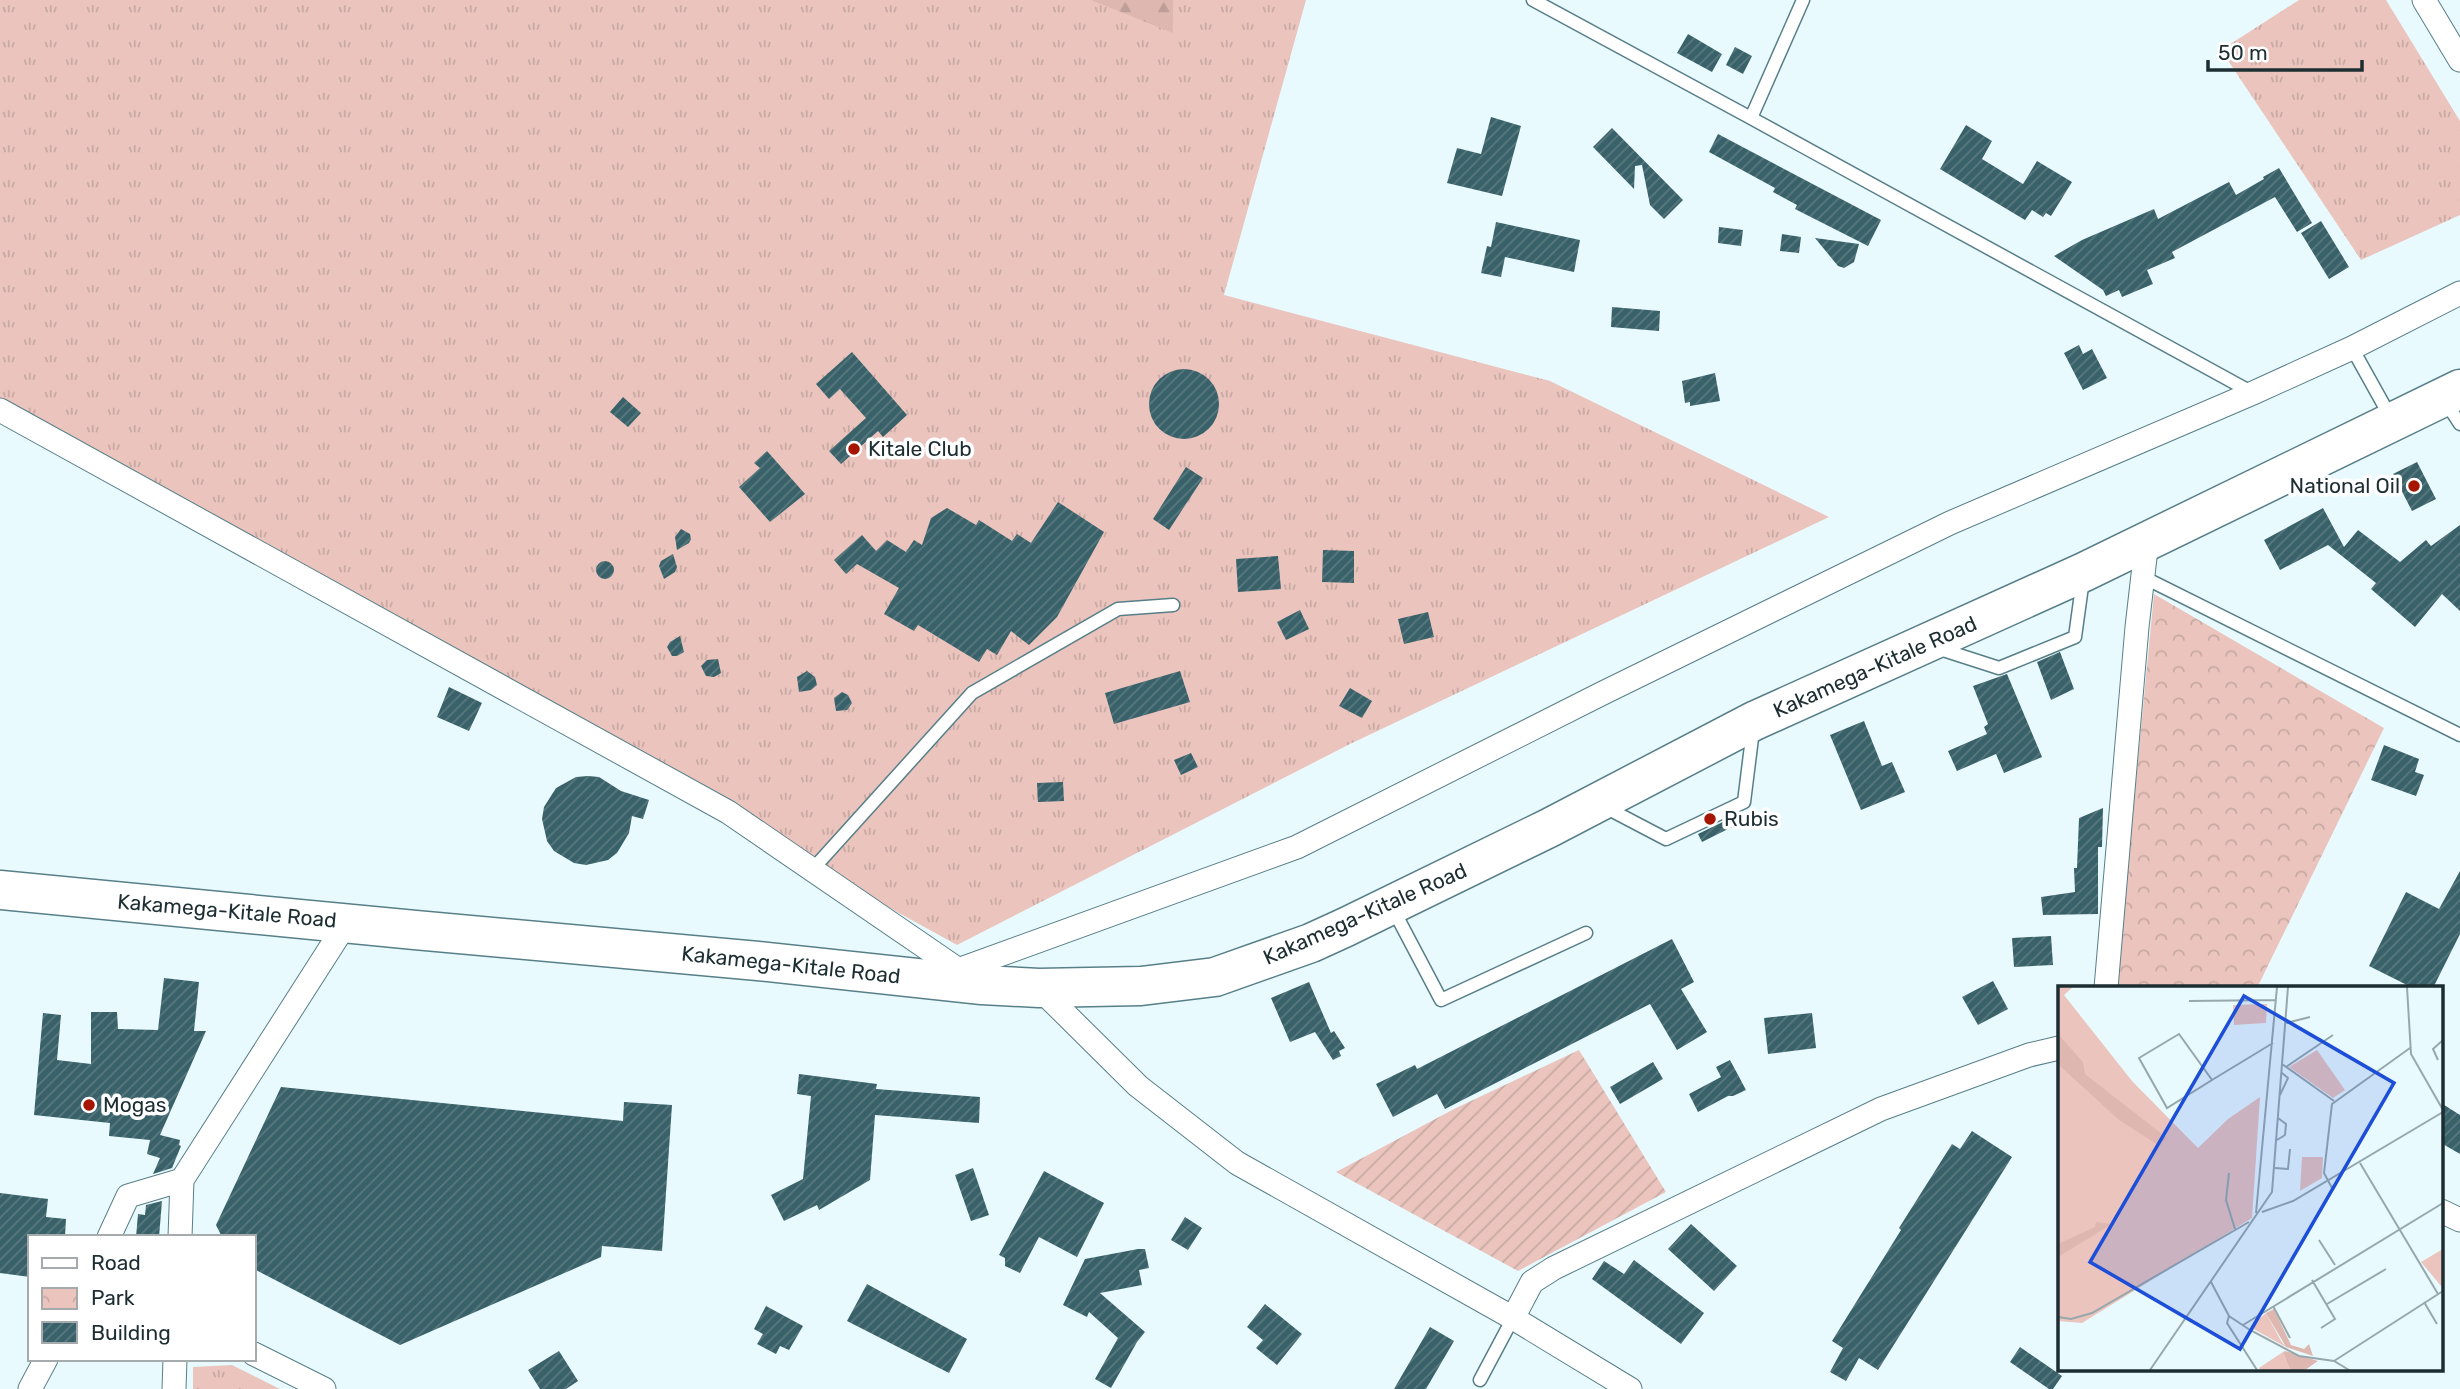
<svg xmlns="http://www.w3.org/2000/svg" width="2460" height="1389" font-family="Rubik,sans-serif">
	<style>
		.grass { fill: url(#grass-tufts) }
		.forest { fill: url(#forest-firs) }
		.park { fill: url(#park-crowns) }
		.garden { fill: url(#garden-furrows) }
		.building { fill: url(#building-hatch) }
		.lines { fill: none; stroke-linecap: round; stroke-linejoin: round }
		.service-casing { stroke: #577f88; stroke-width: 15 }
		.minor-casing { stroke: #577f88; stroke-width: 25 }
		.trunk-casing { stroke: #577f88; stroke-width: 41 }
		.service { stroke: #fff; stroke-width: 12 }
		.minor { stroke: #fff; stroke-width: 23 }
		.trunk { stroke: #fff; stroke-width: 38 }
		.poi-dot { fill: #a61500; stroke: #fff; stroke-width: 2.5 }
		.labels { text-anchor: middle; stroke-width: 7; stroke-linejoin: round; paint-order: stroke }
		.poi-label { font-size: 21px; fill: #1d2e32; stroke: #fff; text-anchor: start }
		.street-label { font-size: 21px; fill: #1d2e32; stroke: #fff }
		.inset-road { fill: none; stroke: #97a8ac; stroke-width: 2 }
		.view { fill: #1d4ed8; fill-opacity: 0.15; stroke: #1d4ed8; stroke-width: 3.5 }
		.inset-edge { fill: none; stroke: #1d2e32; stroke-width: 3.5 }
	</style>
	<defs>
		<pattern id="grass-tufts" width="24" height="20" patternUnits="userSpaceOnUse" patternTransform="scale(1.75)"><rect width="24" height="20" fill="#eac4bd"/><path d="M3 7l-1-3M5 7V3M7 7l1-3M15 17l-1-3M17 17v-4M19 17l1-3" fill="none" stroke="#c8a9a3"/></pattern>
		<pattern id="forest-firs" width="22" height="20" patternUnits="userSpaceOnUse" patternTransform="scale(1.75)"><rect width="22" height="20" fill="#deb8b0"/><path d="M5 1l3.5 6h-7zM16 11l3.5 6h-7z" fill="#be9e98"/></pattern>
		<pattern id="park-crowns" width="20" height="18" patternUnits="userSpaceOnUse" patternTransform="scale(1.75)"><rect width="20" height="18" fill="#eac4bd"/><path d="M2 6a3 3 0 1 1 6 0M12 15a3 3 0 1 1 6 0" fill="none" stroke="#c8a9a3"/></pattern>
		<pattern id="garden-furrows" width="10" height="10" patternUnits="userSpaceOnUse" patternTransform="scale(1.75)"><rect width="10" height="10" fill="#eac4bd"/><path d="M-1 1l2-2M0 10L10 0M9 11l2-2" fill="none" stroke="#c8a9a3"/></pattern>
		<pattern id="building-hatch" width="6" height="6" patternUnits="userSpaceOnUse" patternTransform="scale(1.75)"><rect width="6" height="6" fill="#396169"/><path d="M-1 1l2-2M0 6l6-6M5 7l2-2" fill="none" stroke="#5a797f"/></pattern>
	</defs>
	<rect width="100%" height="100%" fill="#e9fafe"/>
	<path class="grass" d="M0,0H1306L1224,295L1550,381L1829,517L1350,744L957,945L0,418Z
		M2299,0H2386L2460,121V215L2361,260L2221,50Z
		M232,1365L280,1389H193V1367Z"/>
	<path class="forest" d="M1091,0H1173V33Z"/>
	<path class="park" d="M2154,594L2384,728L2257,988H2116Z"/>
	<path class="garden" d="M1579,1050L1666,1192L1518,1271L1336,1172L1454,1109Z"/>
	<path class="building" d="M1688,34L1722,54L1712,72L1677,53Z
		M1735,47L1752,56L1743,74L1726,65Z
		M1491,117L1521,126L1502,196L1447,183L1457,148L1481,154Z
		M1966,125L1992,141L1982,159L2023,184L2037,161L2072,182L2051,216L2046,213L2043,217L2032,210L2025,220L1940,169Z
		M1612,128L1683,200L1664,219L1650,205L1642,165L1635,166L1634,189L1593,147Z
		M1718,134L1881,220L1868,246L1795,209L1797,205L1773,192L1775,188L1709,152Z
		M2279,168L2312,223L2297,232L2275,197L2172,252L2175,258L2147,270L2153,284L2122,297L2119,290L2106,296L2103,290L2054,256L2082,240L2154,209L2158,219L2229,182L2236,195L2264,179L2263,177Z
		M2321,221L2349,267L2329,279L2301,233Z
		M1496,222L1580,240L1574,272L1505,257L1501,277L1481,273L1487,246L1491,247Z
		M1719,227L1743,230L1741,246L1718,243Z
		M1782,234L1801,237L1799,253L1780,251Z
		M1815,238L1859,244L1854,262L1844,268L1838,266Z
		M1612,307L1660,311L1659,331L1611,327Z
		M2079,345L2083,354L2092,349L2107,378L2083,390L2064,353Z
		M852,352L907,415L883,437L878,431L841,464L829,451L866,418L840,389L829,399L816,384Z
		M1149 404a35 35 0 1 1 70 0a35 35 0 1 1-70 0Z
		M1715,373L1720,401L1690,406V402L1685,403L1682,381Z
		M623,397L641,413L628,427L610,412Z
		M767,451L805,494L770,522L739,487L760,468L754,463Z
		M2417,462L2436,499L2412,511L2393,474Z
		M1186,467L1203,478L1169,530L1153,519Z
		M1058,502L1104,532L1057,617L1029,645L1011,631L997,655L987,649L979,662L918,625L914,631L884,614L899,588L857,564L846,574L834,560L862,535L876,551L887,540L906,552L914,540L922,545L931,518L947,508L976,525L979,520L1012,541L1017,534L1031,543Z
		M2323,508L2344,547L2358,530L2400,562L2426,540L2431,546L2460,525V611L2442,594L2415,627L2371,589L2376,583L2328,545L2280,570L2264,540Z
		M681,529L690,534L691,539L689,543L677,550L675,537Z
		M1323,550L1354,551V583L1322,582Z
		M673,554L677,567L675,572L664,579L659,566L661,561Z
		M1278,556L1281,589L1238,592L1236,559Z
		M596 570a9 9 0 1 1 18 0a9 9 0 1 1-18 0Z
		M1300,610L1309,629L1286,640L1277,622Z
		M1428,612L1434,637L1404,644L1398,619Z
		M680,636L684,652L677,656H672L667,647L670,642Z
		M2060,652L2074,689L2051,700L2037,662Z
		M718,659L721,673L714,677L706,676L701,666L707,660Z
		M807,671L815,677L817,685L811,690L799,692L797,677Z
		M1180,671L1190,702L1114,724L1105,693Z
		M2007,674L2042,757L2004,773L1996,754L1957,771L1948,751L1987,734L1984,727L1988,724L1973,686Z
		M449,687L482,703L469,731L437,717Z
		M1350,688L1372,701L1362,718L1339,706Z
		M842,692L848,695L852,703L847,710L836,711L834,698Z
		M1864,721L1882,766L1892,762L1905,792L1861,810L1830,735Z
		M2384,745L2419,759L2415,772L2424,775L2416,796L2371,780Z
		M1191,753L1198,767L1181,775L1174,760Z
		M588,776L599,777L621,791L649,800L643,819L632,816L629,833L617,853L608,860L586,865L574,863L554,851L547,841L542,819L544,807L556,788L576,777Z
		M1063,782L1064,801L1038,802L1037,783Z
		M2103,808L2102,847H2098V914L2043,915L2041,897L2075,892L2074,868H2077L2079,818Z
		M1735,816L1738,824L1702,842L1698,834Z
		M2460,871V934L2433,988H2413L2369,966L2406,892L2439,909Z
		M2051,936L2053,965L2014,967L2012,938Z
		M1672,939L1694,982L1681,989L1707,1032L1677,1050L1650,1004L1445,1109L1437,1094L1393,1117L1376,1084L1415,1065L1417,1069Z
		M164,978L199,982L194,1031H206L160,1135L180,1140L179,1145L181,1146L172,1168L153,1174L160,1158L147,1154L150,1140L109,1136L110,1123L34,1115L43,1013L61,1015L57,1060L91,1064V1012H117L118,1029L158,1030Z
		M1993,981L2008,1009L1978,1025L1962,997Z
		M1309,982L1331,1033L1334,1031L1345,1048L1339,1051L1341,1056L1333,1060L1315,1032L1290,1042L1271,998Z
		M1812,1013L1816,1048L1768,1054L1764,1018Z
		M1730,1060L1746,1090L1733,1096H1728L1698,1112L1689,1094L1721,1077L1716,1067Z
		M1653,1062L1663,1079L1620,1104L1610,1087Z
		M799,1074L877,1084L876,1089L980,1097L979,1123L875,1115L870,1180L819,1210L817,1205L784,1221L771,1195L803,1179L811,1096L797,1094Z
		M281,1087L623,1121L624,1102L672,1105L662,1251L602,1246L601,1257L400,1345L254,1269V1237H222L216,1225Z
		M2441,1103L2460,1115V1154L2441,1143Z
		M1972,1131L2012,1157L1878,1370L1859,1358L1846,1381L1830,1372L1843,1348L1832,1341L1901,1230L1899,1228L1952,1144L1960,1149Z
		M973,1168L989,1215L971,1221L955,1175Z
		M1044,1171L1104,1203L1077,1257L1039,1237L1020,1273L1005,1266V1258L999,1255Z
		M0,1193L48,1199L46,1217L66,1219L65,1236L43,1234V1237H30V1277L0,1273Z
		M162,1201L159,1237H136L138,1214L145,1215L146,1205Z
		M1185,1217L1202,1228L1188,1250L1171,1240Z
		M1691,1224L1737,1266L1714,1291L1668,1249Z
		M1138,1249H1145L1149,1268L1139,1270L1142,1285L1100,1293L1145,1332L1137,1342L1111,1388L1095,1379L1118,1338L1089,1312L1087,1317L1063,1305L1085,1259Z
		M1634,1260L1704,1313L1681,1344L1592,1279L1604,1261L1624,1274Z
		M867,1284L967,1339L949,1373L847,1321Z
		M1265,1304L1302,1334L1277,1365L1256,1348L1263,1340L1247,1327Z
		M766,1306L803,1326L789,1350L780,1346L776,1354L757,1344L763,1334L754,1329Z
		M1430,1327L1454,1341L1426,1389H1394Z
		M2020,1347L2062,1376L2053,1389H2049L2010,1362Z
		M559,1351L578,1381L566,1389H540L528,1370Z"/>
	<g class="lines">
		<defs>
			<path id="service" d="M1533,0L1751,118L1803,0
				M1751,118L2253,393
				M2352,348L2391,418
				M2445,401L2460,424
				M2143,577L2460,735
				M1937,648L1999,668L2075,637L2083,579
				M1603,806L1666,839L1744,802L1753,730
				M812,870L972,693L1118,609L1173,605
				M1393,909L1441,1000L1586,933
				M1480,1380L1513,1318"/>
			<path id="minor" d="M2424,0L2460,60
				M0,410L728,812L969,977
				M958,970L1297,847L1603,693L1950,523L2253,393L2352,348L2460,293
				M1039,988L1138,1086L1237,1163L1513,1318L1630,1389
				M2106,988L2137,627L2147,540
				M2441,1211L2460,1220
				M109,1237L128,1196L182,1180
				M180,1237L182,1180L347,922
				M1513,1318L1532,1282L1554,1268L1881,1109L2029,1055L2059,1048
				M254,1354L324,1389
				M30,1389L46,1359
				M174,1389L175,1359"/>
			<path id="trunk" d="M0,890L415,930L758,961L982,985L1039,988L1141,986L1215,977L1311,943L1346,927L1549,828L1754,721L2084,572L2460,389"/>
		</defs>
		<use href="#service" class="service-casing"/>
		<use href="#minor" class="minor-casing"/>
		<use href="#trunk" class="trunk-casing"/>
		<use href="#service" class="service"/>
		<use href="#minor" class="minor"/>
		<use href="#trunk" class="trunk"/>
	</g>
	<g class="poi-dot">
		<circle cx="854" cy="449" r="7"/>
		<circle cx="2414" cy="486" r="7"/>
		<circle cx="1710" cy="819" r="7"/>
		<circle cx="89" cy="1105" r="7"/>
	</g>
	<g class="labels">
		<g class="poi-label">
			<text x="868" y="456">Kitale Club</text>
			<text x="2400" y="493" text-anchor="end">National Oil</text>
			<text x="1724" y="826">Rubis</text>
			<text x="103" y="1112">Mogas</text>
		</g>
		<g class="street-label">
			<text transform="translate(1875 667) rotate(-24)" y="7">Kakamega-Kitale Road</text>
			<text transform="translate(227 911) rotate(5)" y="7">Kakamega-Kitale Road</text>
			<text transform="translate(1365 914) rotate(-24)" y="7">Kakamega-Kitale Road</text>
			<text transform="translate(791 965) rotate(6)" y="7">Kakamega-Kitale Road</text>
		</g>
	</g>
	<g transform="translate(2058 986)">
		<rect width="385" height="385" fill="#e9fafe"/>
		<path d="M0,1H15L6,9L74,95L140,162L170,133L202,111L194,232L24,337L0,335ZM209,18L208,37L176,39L175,19ZM385,263V299L383,300L363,276ZM208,327L223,355L228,361L192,341ZM225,366L232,384H202L201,382Z" fill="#eac4bd"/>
		<path d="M0,48L25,76L27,88L109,152L100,159L61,134L2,80ZM38,236L54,238L0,271V258L37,241ZM216,323L233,359L246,363L251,358L255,370L228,361L208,327ZM225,366L227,365L260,375L247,384H232Z" fill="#deb8b0"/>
		<path d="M259,64L287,104L275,112L231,81Z" fill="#eac4bd"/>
		<path d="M244,171H265L264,192L242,205Z" fill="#eac4bd"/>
		<path class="inset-road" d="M349,1L353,68L385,124M131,15L218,14M228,37L252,31M121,48L154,94L109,122L81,72ZM380,74L375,63L385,54M224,78L276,115M228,81L275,49M154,94L215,57M222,109L230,92L224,87M219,154L227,149L228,138L220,132M302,177L380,308M217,182L230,183L232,163M171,187L168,214L177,243M274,202L266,187L274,118L352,62M204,226L235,215L385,126M198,227L219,1M261,254L277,279M254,294L277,333L263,342M153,296L171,330L192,344L241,370L276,375L291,384M366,316L379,338M269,318L328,283M215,320L232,352M171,330L169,337L199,384M0,331L13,333L34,327L191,236M185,339L385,217M276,375L385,305M92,384L214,206L230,1"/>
		<path class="view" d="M186,10L336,97L182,363L32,276Z"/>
		<rect width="385" height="385" class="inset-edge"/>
	</g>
	<rect x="28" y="1235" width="228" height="126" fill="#ffffff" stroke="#a5abad" stroke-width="2"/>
	<rect x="42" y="1258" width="35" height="10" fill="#ffffff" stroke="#a5abad" stroke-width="2"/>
	<text x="91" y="1270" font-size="21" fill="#1d2e32">Road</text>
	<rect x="42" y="1288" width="35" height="21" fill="url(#park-crowns)" stroke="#a5abad" stroke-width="2"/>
	<text x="91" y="1305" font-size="21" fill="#1d2e32">Park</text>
	<rect x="42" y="1322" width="35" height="21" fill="url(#building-hatch)" stroke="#a5abad" stroke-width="2"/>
	<text x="91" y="1340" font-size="21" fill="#1d2e32">Building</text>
	<path d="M2208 60v10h154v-10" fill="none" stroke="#1d2e32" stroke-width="3.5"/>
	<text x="2218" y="60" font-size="21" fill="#1d2e32" stroke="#ffffff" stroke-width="5" paint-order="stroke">50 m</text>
</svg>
